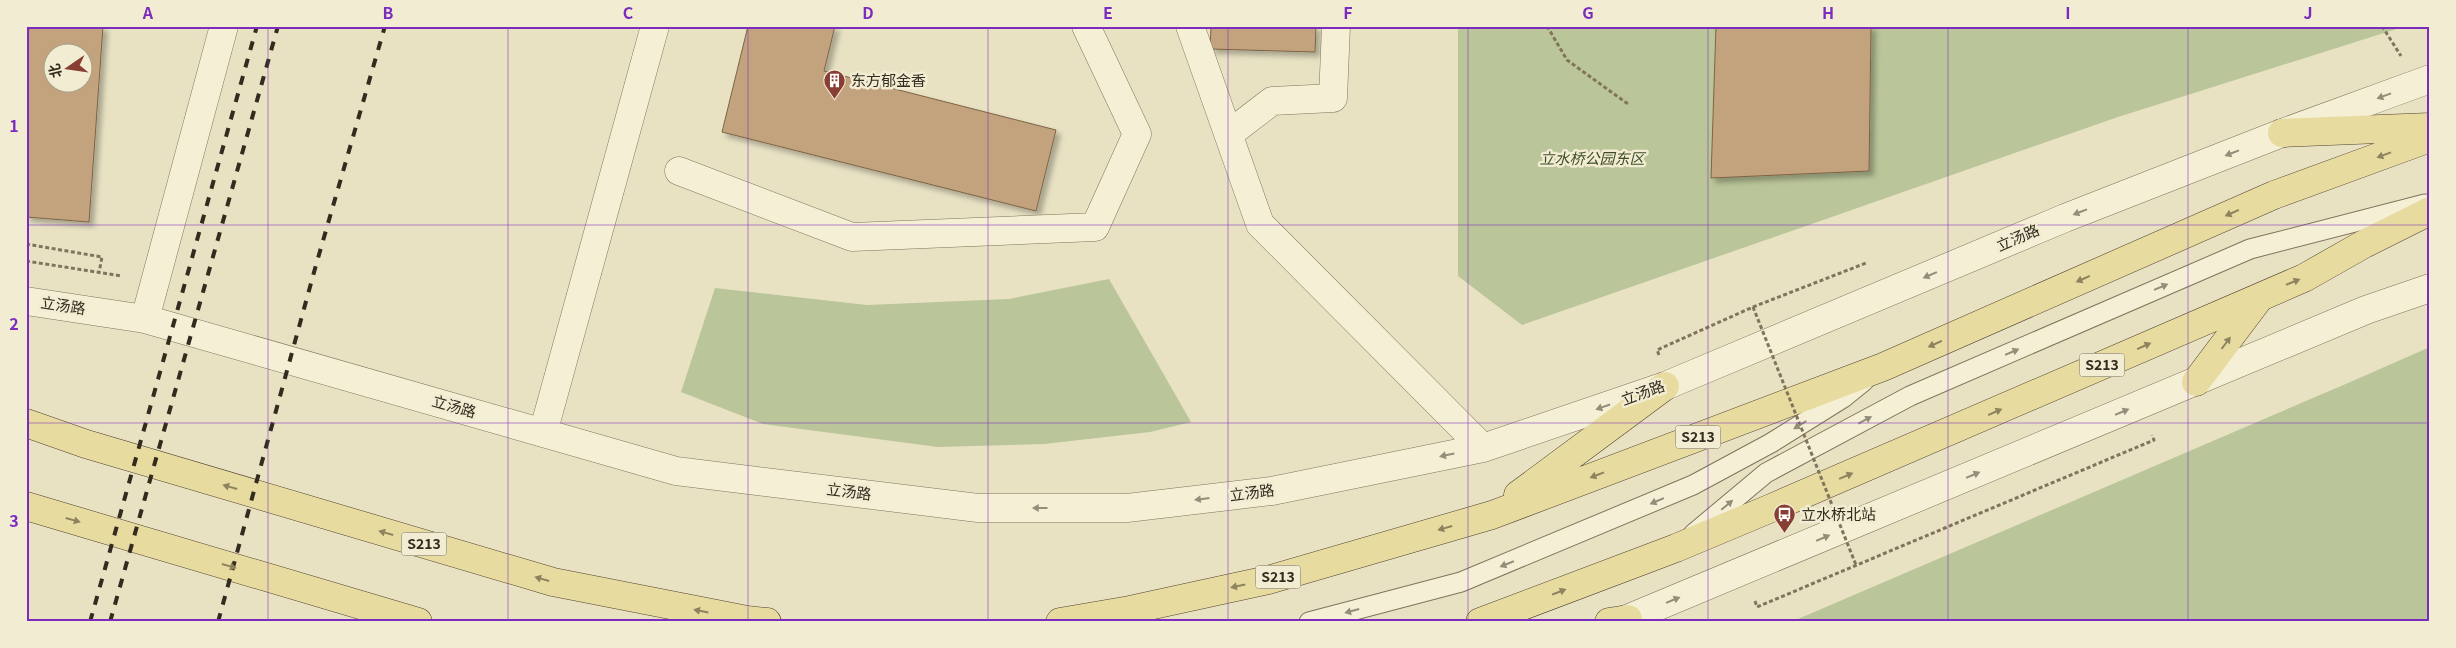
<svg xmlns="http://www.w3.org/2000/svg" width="2456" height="648" font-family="Georgia,'Noto Sans SC',serif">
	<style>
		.green { fill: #bac599 }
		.building { fill: #c2a37d; stroke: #7d6345; fill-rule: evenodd; filter: url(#shadow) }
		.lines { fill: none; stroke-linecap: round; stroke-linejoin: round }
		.service-casing { stroke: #81745c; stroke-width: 21 }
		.minor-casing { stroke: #81745c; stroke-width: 29 }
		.primary-casing { stroke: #4f4230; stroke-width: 29 }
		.path { stroke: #81745c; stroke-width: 3; stroke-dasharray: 4 2.5; stroke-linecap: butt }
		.service { stroke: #f4efd5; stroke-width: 19 }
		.minor { stroke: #f4efd5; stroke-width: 28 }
		.primary { stroke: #e8db9f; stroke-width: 28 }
		.rail { stroke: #322b1e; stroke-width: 4; stroke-dasharray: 9 9; stroke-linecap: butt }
		.path-bridge { stroke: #81745c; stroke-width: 3; stroke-dasharray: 4 2.5; stroke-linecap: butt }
		.oneway { fill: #938d7a }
		.oneway2 { fill: #8d835e }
		.grid { fill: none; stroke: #7b2cbf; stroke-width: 1; stroke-opacity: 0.55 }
		.labels { text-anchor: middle; stroke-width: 5; stroke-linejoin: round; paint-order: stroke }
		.shield { fill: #f1ecd2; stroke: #6b6554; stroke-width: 1 }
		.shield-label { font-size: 14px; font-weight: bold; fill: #322b1e }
		.poi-label { font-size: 15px; fill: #322b1e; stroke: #f1ecd2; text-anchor: start }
		.park-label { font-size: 15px; font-style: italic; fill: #3e4c27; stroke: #f1ecd2 }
		.street-label { font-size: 15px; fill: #322b1e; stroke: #f1ecd2 }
		.neatline { fill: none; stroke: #7b2cbf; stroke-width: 2 }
		.grid-label { font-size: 16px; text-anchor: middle; font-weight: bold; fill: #7b2cbf }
	</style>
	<defs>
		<filter id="shadow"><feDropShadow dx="4.5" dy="4.5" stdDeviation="2.5" flood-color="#0004"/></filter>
	</defs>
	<rect width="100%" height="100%" fill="#e8e2c3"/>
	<path class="green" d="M1458,26H2406L2118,117L1522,325L1458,276Z
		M1109,279L1191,422L1150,432L1044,444L938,447L763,424L681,392L715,288L867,305L1009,299Z
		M2430,347V622H1791L2348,383Z"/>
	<path class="building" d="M29,26H103L89,222L26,217V64ZM52,52H82V82H52Z
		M748,26H835L824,71L1056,130L1036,211L722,132Z
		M1211,26H1316L1315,52L1210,49Z
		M1716,26H1871L1869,171L1711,178Z"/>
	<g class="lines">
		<defs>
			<path id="service" d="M1693,534L1766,473L1910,396L2250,249L2425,204
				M1309,622L1461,582L1693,485L1771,443L1843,398L1864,381"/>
			<path id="minor" d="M1190,26L1260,224L1483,448
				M1229,134L1272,101L1333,98L1336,26
				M679,171L852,237L1095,227L1137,134L1086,26
				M26,301L145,319L676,471L978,508H1127L1272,491L1483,448L1665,386L2065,218L2282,133L2430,79
				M145,319L224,26
				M543,433L655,26
				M1620,622L2366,310L2430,288"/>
			<path id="primary" d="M2282,133L2430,127
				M2196,382L2260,297
				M26,423L86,444L553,582L747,620L767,622
				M1518,495L1665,386
				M26,506L418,622
				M1060,622L1130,610L1268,580L1492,515L1883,367L2274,195L2430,138
				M1480,622L1676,548L1769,509L2304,278L2364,244L2430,211
				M1609,622L1628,619"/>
		</defs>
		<use href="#service" class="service-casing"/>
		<use href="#minor" class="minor-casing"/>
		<use href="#primary" class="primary-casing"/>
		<path class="path" d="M1547,26L1567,60L1628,104
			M2382,26L2401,56
			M26,244L102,257L99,273
			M26,261L122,276
			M1659,355L1657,350L1753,307L1866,263
			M1755,601L1757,607L2154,440L2152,435"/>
		<use href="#service" class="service"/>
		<use href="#minor" class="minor"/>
		<use href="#primary" class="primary"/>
		<path class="rail" d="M90,622L257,26
			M110,622L278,26
			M218,622L316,265L385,26"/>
		<path class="path-bridge" d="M1753,307L1856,565"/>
	</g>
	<defs><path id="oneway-solid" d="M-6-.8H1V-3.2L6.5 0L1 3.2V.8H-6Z" transform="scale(1.25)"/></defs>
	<g class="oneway">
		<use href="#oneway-solid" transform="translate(2384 96) rotate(160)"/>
		<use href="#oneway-solid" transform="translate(2232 153) rotate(159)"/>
		<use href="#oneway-solid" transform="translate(2080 212) rotate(159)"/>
		<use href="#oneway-solid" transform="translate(1930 275) rotate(157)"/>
		<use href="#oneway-solid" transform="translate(2161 287) rotate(-23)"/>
		<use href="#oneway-solid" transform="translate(2012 352) rotate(-23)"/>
		<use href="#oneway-solid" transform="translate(1603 407) rotate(161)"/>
		<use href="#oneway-solid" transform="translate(2122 412) rotate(-23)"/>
		<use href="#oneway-solid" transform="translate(1865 420) rotate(-28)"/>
		<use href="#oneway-solid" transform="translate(1800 425) rotate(148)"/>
		<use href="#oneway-solid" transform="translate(1447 455) rotate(168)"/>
		<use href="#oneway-solid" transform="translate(1973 475) rotate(-23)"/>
		<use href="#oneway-solid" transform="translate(1202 499) rotate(173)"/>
		<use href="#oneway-solid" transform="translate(1657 501) rotate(157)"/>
		<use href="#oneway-solid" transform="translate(1727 505) rotate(-40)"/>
		<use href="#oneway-solid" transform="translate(1040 508) rotate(180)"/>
		<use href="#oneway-solid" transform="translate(1823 538) rotate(-23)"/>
		<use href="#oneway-solid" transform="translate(1507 564) rotate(158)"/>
		<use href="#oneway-solid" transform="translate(1673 600) rotate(-22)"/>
		<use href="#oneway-solid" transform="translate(1352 611) rotate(165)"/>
	</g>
	<g class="oneway2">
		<use href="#oneway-solid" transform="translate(2384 155) rotate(160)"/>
		<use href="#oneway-solid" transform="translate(2232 213) rotate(156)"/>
		<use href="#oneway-solid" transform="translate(2083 279) rotate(156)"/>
		<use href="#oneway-solid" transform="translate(2293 282) rotate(-22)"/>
		<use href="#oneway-solid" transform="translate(2226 343) rotate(-53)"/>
		<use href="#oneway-solid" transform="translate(1935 344) rotate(156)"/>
		<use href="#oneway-solid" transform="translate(2144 346) rotate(-24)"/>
		<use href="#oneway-solid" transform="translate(1995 412) rotate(-24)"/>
		<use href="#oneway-solid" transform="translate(1597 475) rotate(159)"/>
		<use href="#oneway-solid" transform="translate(1846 476) rotate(-23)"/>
		<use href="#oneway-solid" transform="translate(230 487) rotate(-164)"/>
		<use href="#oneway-solid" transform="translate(73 520) rotate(16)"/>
		<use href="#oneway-solid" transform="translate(1445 528) rotate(164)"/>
		<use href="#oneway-solid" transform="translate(386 533) rotate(-164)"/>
		<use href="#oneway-solid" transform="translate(229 566) rotate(16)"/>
		<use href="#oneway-solid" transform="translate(542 579) rotate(-164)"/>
		<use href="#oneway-solid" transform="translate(1238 586) rotate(168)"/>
		<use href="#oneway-solid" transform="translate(1559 592) rotate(-21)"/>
		<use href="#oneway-solid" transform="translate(701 611) rotate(-169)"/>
	</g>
	<path class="grid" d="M268,26V622M508,26V622M748,26V622M988,26V622M1228,26V622M1468,26V622M1708,26V622M1948,26V622M2188,26V622M26,225H2430M26,423H2430"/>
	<defs>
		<symbol id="building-pin" viewBox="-11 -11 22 30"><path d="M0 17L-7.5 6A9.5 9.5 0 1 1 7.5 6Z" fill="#893e33" stroke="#f1ecd2"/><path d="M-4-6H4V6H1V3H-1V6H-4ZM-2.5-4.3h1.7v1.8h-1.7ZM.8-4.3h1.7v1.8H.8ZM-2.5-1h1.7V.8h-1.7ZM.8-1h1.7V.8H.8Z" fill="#fff"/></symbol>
		<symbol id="bus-pin" viewBox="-11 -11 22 30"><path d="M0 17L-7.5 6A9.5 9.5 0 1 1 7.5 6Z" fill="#893e33" stroke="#f1ecd2"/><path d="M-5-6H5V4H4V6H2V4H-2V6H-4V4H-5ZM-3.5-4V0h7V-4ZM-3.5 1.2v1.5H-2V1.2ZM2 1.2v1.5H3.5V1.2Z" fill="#fff"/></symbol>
	</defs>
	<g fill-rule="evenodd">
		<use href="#building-pin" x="822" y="68" width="25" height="34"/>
		<use href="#bus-pin" x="1772" y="502" width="25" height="34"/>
	</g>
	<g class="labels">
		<g class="shield">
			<rect x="2079.5" y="353.5" width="45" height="23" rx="4"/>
			<rect x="1675.5" y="425.5" width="45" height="23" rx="4"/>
			<rect x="401.5" y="532.5" width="45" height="23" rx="4"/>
			<rect x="1255.5" y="565.5" width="45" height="23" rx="4"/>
		</g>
		<g class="shield-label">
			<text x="2102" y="370">S213</text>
			<text x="1698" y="442">S213</text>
			<text x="424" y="549">S213</text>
			<text x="1278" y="582">S213</text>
		</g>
		<g class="poi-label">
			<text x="851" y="86">东方郁金香</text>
			<text x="1801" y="520">立水桥北站</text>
		</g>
		<g class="park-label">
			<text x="1592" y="164">立水桥公园东区</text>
		</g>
		<g class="street-label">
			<text transform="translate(2018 238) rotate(-23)" y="5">立汤路</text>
			<text transform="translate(63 306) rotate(9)" y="5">立汤路</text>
			<text transform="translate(1643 393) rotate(-20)" y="5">立汤路</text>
			<text transform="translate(454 407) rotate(16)" y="5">立汤路</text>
			<text transform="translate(849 492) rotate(7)" y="5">立汤路</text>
			<text transform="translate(1252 493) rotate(-7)" y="5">立汤路</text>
		</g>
	</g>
	<rect width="2456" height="648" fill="none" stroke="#f1ecd2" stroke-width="55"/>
	<g transform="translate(68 68) rotate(257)"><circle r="24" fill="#f1ecd2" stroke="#a59f8a"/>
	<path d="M0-4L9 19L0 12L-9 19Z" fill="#893e33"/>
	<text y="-8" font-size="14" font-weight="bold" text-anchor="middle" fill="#322b1e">北</text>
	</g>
	<rect x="28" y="28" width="2400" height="592" class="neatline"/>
	<g class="grid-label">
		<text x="148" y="19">A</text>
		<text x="388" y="19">B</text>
		<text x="628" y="19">C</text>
		<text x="868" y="19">D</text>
		<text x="1108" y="19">E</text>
		<text x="1348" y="19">F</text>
		<text x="1588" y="19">G</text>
		<text x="1828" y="19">H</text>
		<text x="2068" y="19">I</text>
		<text x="2308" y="19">J</text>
		<text x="14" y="132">1</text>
		<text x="14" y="330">2</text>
		<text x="14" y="527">3</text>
	</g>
</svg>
